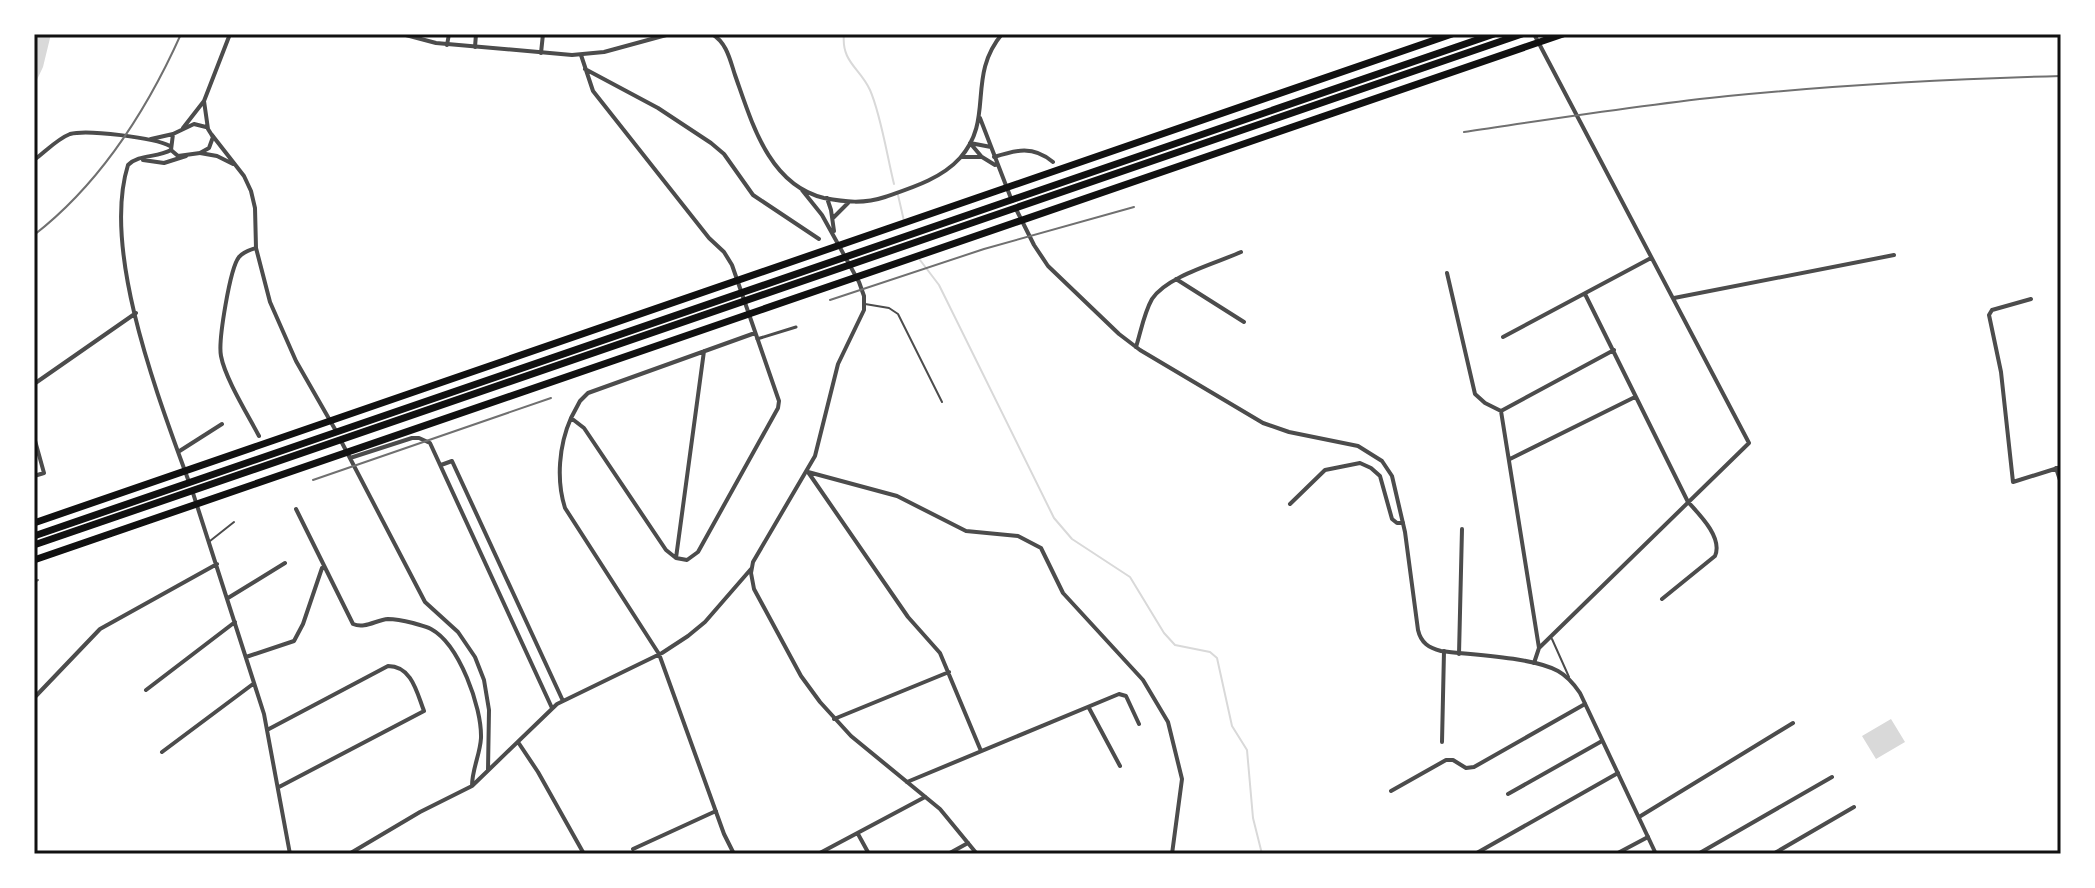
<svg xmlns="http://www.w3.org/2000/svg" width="2095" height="888" font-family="'Sofia Sans Condensed',sans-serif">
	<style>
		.water { fill: #d9d9d9 }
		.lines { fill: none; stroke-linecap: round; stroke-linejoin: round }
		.stream { stroke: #d9d9d9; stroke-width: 2 }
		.service { stroke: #4c4c4c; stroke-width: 2 }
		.pedestrian { stroke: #4c4c4c; stroke-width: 3 }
		.minor { stroke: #4c4c4c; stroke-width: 4 }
		.tertiary { stroke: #4c4c4c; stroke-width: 4 }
		.motorway { stroke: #111; stroke-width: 7 }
		.rail { stroke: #707070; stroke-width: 2 }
		.neatline { fill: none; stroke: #111; stroke-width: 3 }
	</style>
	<rect width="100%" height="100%" fill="#fff"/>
	<path class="water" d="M34,34H51L43,67L34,86Z
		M1891,719L1905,742L1876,759L1862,736Z"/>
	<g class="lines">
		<path class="stream" d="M844,34C841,62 860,68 870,90C881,115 887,156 894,184
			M898,195L904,221
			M920,260L939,285L1054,518L1072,539L1130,577L1164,633L1175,645L1210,652L1217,658L1232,726L1247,750L1253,818L1262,854"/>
		<path class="service" d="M865,304L889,308L898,314L942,402
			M210,541L234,522
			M1552,639L1569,677"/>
		<path class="pedestrian" d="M757,339L796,327"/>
		<path class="minor" d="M447,45L449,34
			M475,47L476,34
			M541,53L543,34
			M581,55L593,91L709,238L724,252L732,265L779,401L778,408L698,552L687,560L676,558L666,550L584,428L571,418C559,445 556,480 565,508L659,654L724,834L734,854
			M585,69L658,108L711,143L724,154L753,195L819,239
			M212,135L244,176L251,191L255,208L256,248C250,250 243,252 239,257C230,268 218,341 221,356C225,378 248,415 259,436
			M171,150C157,158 139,154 128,165C101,251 159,399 189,482
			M200,153L217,156L233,164
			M994,157C1016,150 1033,145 1053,162
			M143,160L164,163L186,156
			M256,248L270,302L296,361L336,431
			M1447,273L1475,394L1485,403L1501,411L1539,648
			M1176,279L1244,322
			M1585,294L1688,502C1700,515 1723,538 1715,556L1662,599
			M1674,298L1894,255
			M2031,299L1992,310L1989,315L2001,372L2013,482L2061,467
			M1503,337L1651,258
			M1136,347C1141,331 1144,313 1152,299C1167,276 1217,263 1241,252
			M34,384L136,313
			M1501,411L1614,350
			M571,418L580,401L588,393L755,333
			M34,437L44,473L34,476
			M340,439L425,602L458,632L475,657L484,680L489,710L488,770
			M178,452L222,424
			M350,458L412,438H419L430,443L552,708
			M1510,459L1635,397
			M441,465L452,461L563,701
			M2056,468L2061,483
			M808,472L897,496L966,531L1018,536L1041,548L1063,593L1143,680L1168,722L1182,779L1172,854
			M808,472L908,617L940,653L981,751
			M192,490L264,714L290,854
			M1290,504L1325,470L1360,463L1371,468L1380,476L1392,519L1397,523H1403
			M296,509L353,624C365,629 376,620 388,619C397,619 405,621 413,623C419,625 425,626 431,629C459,644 482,707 481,738C480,755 472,769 472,786
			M676,558L704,351
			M228,598L285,563
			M1459,654L1462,529
			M246,657L294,641L303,624L322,568
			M1534,663L1539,648L1749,443L1534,34
			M146,690L235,622
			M34,698L100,629L217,564
			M1089,708L1120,766
			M834,719L949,672
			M267,730L388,666C412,666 417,693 424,711L279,787
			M518,742L538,772L584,854
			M1442,742L1444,651
			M162,752L253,684
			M907,782L1119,694L1126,696L1139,724
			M1391,791L1446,760H1453L1466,768L1474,767L1585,704
			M1508,794L1602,741
			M1639,817L1793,723
			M858,834L869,854
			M633,849L716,811
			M349,854L420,812L472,786L557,704L662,653L688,636L705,622L751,569
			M818,854L925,797
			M948,854L968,843
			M1475,854L1618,773
			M1616,854L1648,837
			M1698,854L1832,777
			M1773,854L1854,807"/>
		<path class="tertiary" d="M402,34L436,43L572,55L604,52L670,34
			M712,34C727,43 730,60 735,75C752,123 769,185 824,198C845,202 864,204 885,197C911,188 941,179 960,158C995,119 966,77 1002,34
			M980,118L1012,201
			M183,128L204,101L230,34
			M173,134L171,150L178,156L200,153L209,148L213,137L208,129L204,101
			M151,139L173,134L194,124L206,127
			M970,143L991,147
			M970,143L981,156
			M962,157H982L995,165
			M34,160C45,152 57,139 70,134C87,129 155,138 170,146
			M802,190L822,215L859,282L864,296V310L838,364L815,456L753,562L751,573L754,589L801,676L820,702L851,736L940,809L977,854
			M827,198L831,210L834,231
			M1016,209L1034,245L1048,266L1119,334L1140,350L1263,423L1289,432L1358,446L1382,461L1392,476L1405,532L1418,630C1421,643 1429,648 1441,651C1471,655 1533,657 1558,671C1567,676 1574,684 1580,693L1656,854
			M833,218L848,203"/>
		<path class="motorway" d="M34,523L1452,34
			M34,536L1494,34
			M34,545L1522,34
			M34,560L1563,34"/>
		<path class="rail" d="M1464,132C1552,119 1640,105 1728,96C1839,85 1950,79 2061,76
			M34,235C101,183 147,110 181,34
			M830,300L984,249L1134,207
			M313,480L551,398
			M34,582L38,580"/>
	</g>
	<rect width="2095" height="888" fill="none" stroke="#ffffff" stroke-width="72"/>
	<rect x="36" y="36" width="2023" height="816" class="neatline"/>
</svg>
